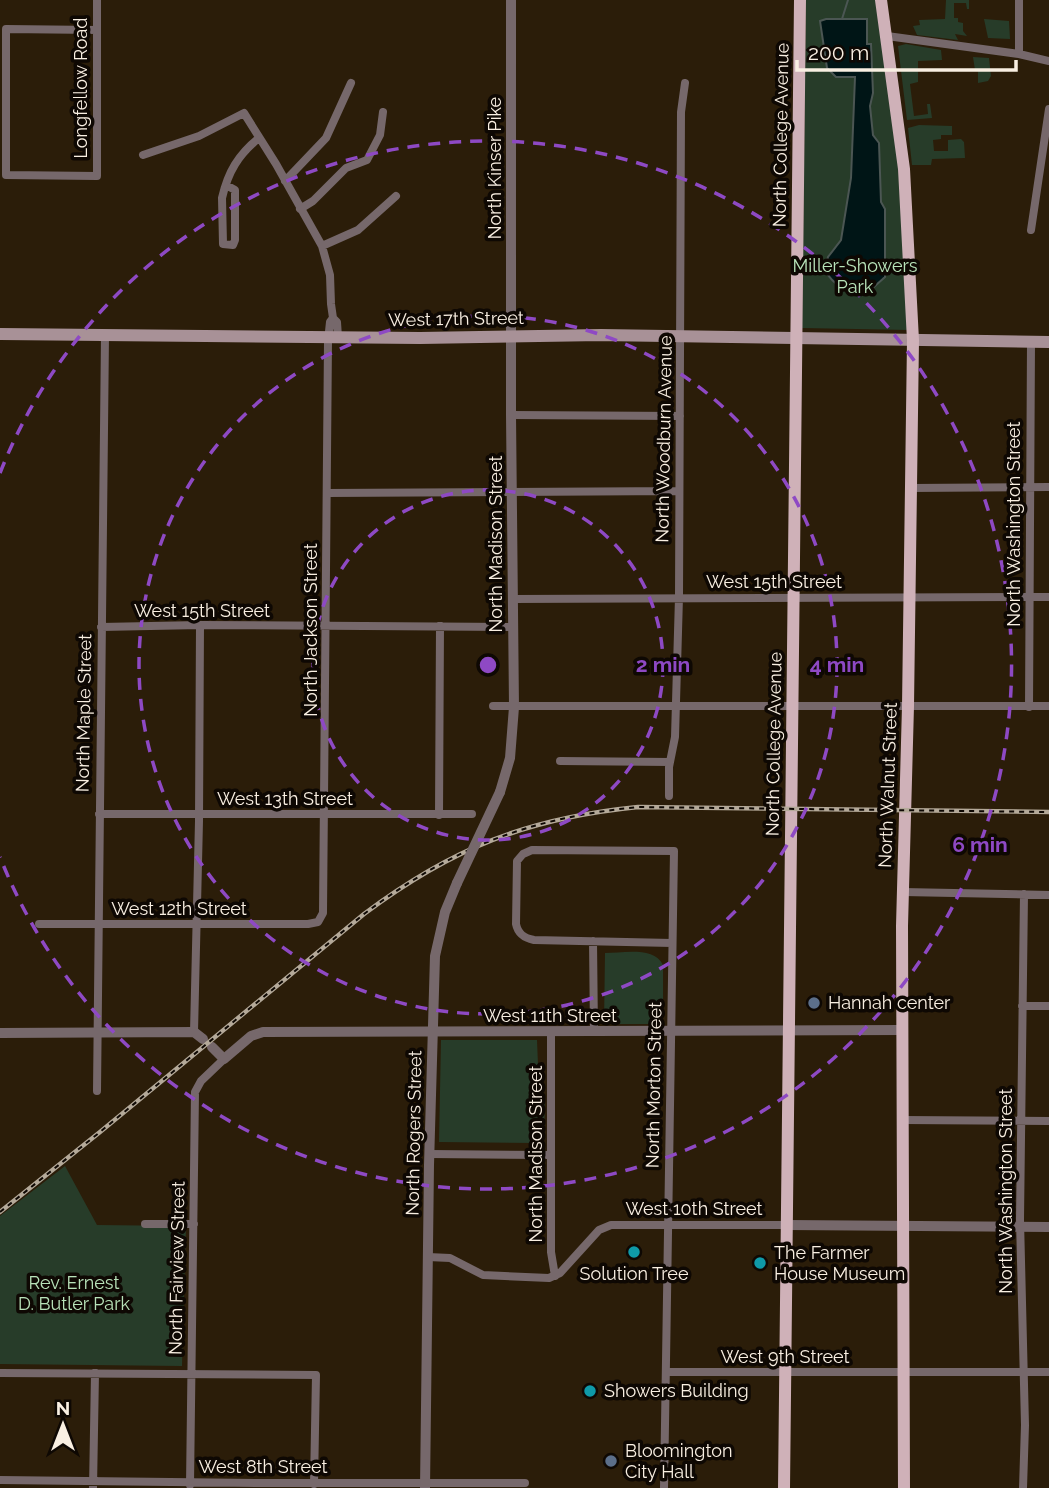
<svg xmlns="http://www.w3.org/2000/svg" width="1049" height="1488" font-family="Raleway,sans-serif">
	<style>
		.green { fill: #273c29 }
		.water { fill: #001516; stroke: #4b5653; stroke-width: 2 }
		.lines { fill: none; stroke-linecap: round; stroke-linejoin: round }
		.stream { stroke: #4b5653; stroke-width: 2 }
		.minor { stroke: #76686b; stroke-width: 8 }
		.tertiary { stroke: #76686b; stroke-width: 10 }
		.secondary { stroke: #a89197; stroke-width: 12 }
		.primary { stroke: #cfb1b8; stroke-width: 12 }
		.rail-casing { stroke: #b4a999; stroke-width: 4.5 }
		.rail { stroke: #0e0803; stroke-width: 2; stroke-dasharray: 5; stroke-linecap: butt }
		.tertiary-bridge { stroke: #76686b; stroke-width: 10 }
		.ring { fill: none; stroke: #8e49c4; stroke-width: 3.5; stroke-dasharray: 12 9 }
		.service-dot { fill: #5c6f8a; stroke: #0e0803; stroke-width: 2.5 }
		.culture-dot { fill: #0f9aa8; stroke: #0e0803; stroke-width: 2.5 }
		.labels { text-anchor: middle; stroke-width: 7; stroke-linejoin: round; paint-order: stroke }
		.street-label { font-size: 18px; fill: #f9efe2; stroke: #0e0803 }
		.park-label { font-size: 18px; fill: #b8e3b9; stroke: #0e0803 }
		.poi-label { font-size: 18px; fill: #f9efe2; stroke: #0e0803; text-anchor: start }
		.centre { fill: #8e49c4; stroke: #0e0803; stroke-width: 3.5 }
		.ring-label { font-size: 21px; text-anchor: middle; font-weight: bold; fill: #8e49c4; stroke: #0e0803; stroke-width: 7; stroke-linejoin: round; paint-order: stroke }
	</style>
	<rect width="100%" height="100%" fill="#2b1d09"/>
	<path class="green" d="M806,0H877L900,171L909,330L802,328Z
		M946,0H969V9H967L966,3H954V18H958V22L963,23V31L967,36L955,34L958,40L917,35L913,26L920,25L919,20L945,19Z
		M984,19L1009,21L1010,39L988,38Z
		M906,44L941,50L942,60L918,61V82L910,84L914,116L928,114L927,104H930L932,118L907,120L898,46Z
		M973,57L989,58L991,76L988,81L978,83V71L975,70Z
		M919,125L952,126V135H941V139L933,140L934,151H948V140L961,139L964,142L965,158L932,159L931,165H912L908,128Z
		M605,953C623,953 654,946 663,965V1018L660,1024H604Z
		M441,1040H537L539,1089L545,1095L544,1141L537,1143L439,1142Z
		M65,1166L97,1225L186,1226L182,1366L0,1364V1216Z"/>
	<path class="water" d="M826,19H867V44H871L873,93L870,106L873,135L879,143L881,202L885,209V277L866,294C847,291 834,287 825,270L828,257L841,240L851,178L855,77H836L827,68L820,21Z"/>
	<g class="lines">
		<path class="stream" d="M842,19L848,0"/>
		<path class="minor" d="M97,30L6,29V175L97,176V0
			M887,36L1019,54L1049,61
			M1019,54V0
			M143,155L199,136L244,113L276,164L322,246L330,275L331,304L333,318L337,322L338,337
			M285,181L326,138L351,83
			M226,185L235,190V240L233,245L223,244L222,198C228,172 238,155 259,138
			M300,209L313,201L346,168L367,160L380,135L383,112
			M1031,230L1049,109
			M322,246L358,230L396,196
			M511,415L680,416
			M911,488L1049,487
			M327,493L679,491
			M512,599L1049,597
			M101,627L200,625L512,627
			M493,706H1049
			M1029,707L1031,342
			M560,761L670,762
			M669,796V767L675,737L679,597L681,112L685,83
			M99,814H472
			M439,815L440,626
			M903,892L1049,895
			M39,924H308L318,922L323,913L328,341L330,322L333,318
			M593,941L594,1032
			M1022,1006H1049
			M194,1032L199,821L200,625
			M551,1032V1252L555,1276
			M97,1091L105,335
			M902,1120L1049,1121
			M429,1154L550,1155
			M145,1224H194
			M428,1257L450,1258L483,1275L549,1278L560,1273L599,1230L611,1225H786
			M666,1372H1049
			M0,1373L316,1375L314,1484
			M0,1480L263,1483H525
			M190,1485L195,1092L201,1081L224,1059
			M93,1488L95,1373
			M664,1488L674,851L532,850L523,854L517,861L516,924C518,934 524,938 534,940L672,943
			M1023,1488L1025,1425L1020,1220L1024,894"/>
		<path class="tertiary" d="M500,792L510,758L514,707L511,415V0
			M0,1033L194,1032L203,1039
			M212,1047L224,1059L251,1036L263,1032L903,1030
			M786,1225L1049,1227
			M425,1488L429,1165L435,956L445,912L457,883"/>
		<path class="secondary" d="M0,334L420,338L601,335L1049,342"/>
		<path class="primary" d="M881,0L904,169L913,340L908,706L902,926L904,1488
			M784,1488L800,0"/>
		<defs>
			<path id="rail" d="M0,1212L100,1132L364,914C452,848 528,818 638,807L1049,812"/>
		</defs>
		<use href="#rail" class="rail-casing"/>
		<use href="#rail" class="rail"/>
		<path class="tertiary-bridge" d="M457,883L500,792"/>
	</g>
	<g class="ring">
		<circle cx="488" cy="665" r="175"/>
		<circle cx="488" cy="665" r="349"/>
		<path d="M0 473A524 524 0 1 1 0 857"/>
	</g>
	<g class="service-dot">
		<circle cx="814" cy="1003" r="7"/>
		<circle cx="611" cy="1461" r="7"/>
	</g>
	<g class="culture-dot">
		<circle cx="634" cy="1252" r="7"/>
		<circle cx="760" cy="1263" r="7"/>
		<circle cx="590" cy="1391" r="7"/>
	</g>
	<g class="labels">
		<g class="street-label">
			<text transform="translate(81 88) rotate(-90)" y="6">Longfellow Road</text>
			<text transform="translate(781 135) rotate(-89)" y="6">North College Avenue</text>
			<text transform="translate(495 168) rotate(-90)" y="6">North Kinser Pike</text>
			<text transform="translate(456 319) rotate(-1)" y="6">West 17th Street</text>
			<text transform="translate(664 439) rotate(-89)" y="6">North Woodburn Avenue</text>
			<text transform="translate(1014 524) rotate(-90)" y="6">North Washington Street</text>
			<text transform="translate(496 544) rotate(-90)" y="6">North Madison Street</text>
			<text x="774" y="588">West 15th Street</text>
			<text x="202" y="617">West 15th Street</text>
			<text transform="translate(311 630) rotate(-90)" y="6">North Jackson Street</text>
			<text transform="translate(84 713) rotate(-89)" y="6">North Maple Street</text>
			<text transform="translate(774 744) rotate(-89)" y="6">North College Avenue</text>
			<text transform="translate(888 785) rotate(-88)" y="6">North Walnut Street</text>
			<text x="285" y="805">West 13th Street</text>
			<text x="179" y="915">West 12th Street</text>
			<text x="550" y="1022">West 11th Street</text>
			<text transform="translate(654 1085) rotate(-89)" y="6">North Morton Street</text>
			<text transform="translate(414 1133) rotate(-89)" y="6">North Rogers Street</text>
			<text transform="translate(536 1154) rotate(-90)" y="6">North Madison Street</text>
			<text transform="translate(1006 1191) rotate(-90)" y="6">North Washington Street</text>
			<text x="694" y="1215">West 10th Street</text>
			<text transform="translate(177 1268) rotate(-89)" y="6">North Fairview Street</text>
			<text x="785" y="1363">West 9th Street</text>
			<text x="263" y="1473">West 8th Street</text>
		</g>
		<g class="park-label">
			<text x="855" y="272">Miller-Showers<tspan x="855" dy="21">Park</tspan></text>
			<text x="74" y="1289">Rev. Ernest<tspan x="74" dy="21">D. Butler Park</tspan></text>
		</g>
		<g class="poi-label">
			<text x="828" y="1009">Hannah center</text>
			<text x="774" y="1259">The Farmer<tspan x="774" dy="21">House Museum</tspan></text>
			<text x="634" y="1280" text-anchor="middle">Solution Tree</text>
			<text x="604" y="1397">Showers Building</text>
			<text x="625" y="1457">Bloomington<tspan x="625" dy="21">City Hall</tspan></text>
		</g>
	</g>
	<circle cx="488" cy="665" r="10" class="centre"/>
	<g class="ring-label">
		<text x="663" y="672">2 min</text>
		<text x="837" y="672">4 min</text>
		<text x="980" y="852">6 min</text>
	</g>
	<g transform="translate(63 1425)" stroke="#0e0803" stroke-width="5" paint-order="stroke">
	<path d="M0-5L12 26L0 18L-12 26Z" fill="#f9efe2"/>
	<text y="-10" font-size="19" font-weight="bold" text-anchor="middle" fill="#f9efe2">N</text>
	</g>
	<path d="M797 60v10h219v-10" fill="none" stroke="#f9efe2" stroke-width="3.5"/>
	<text x="808" y="60" font-size="21" fill="#f9efe2" stroke="#0e0803" stroke-width="5" paint-order="stroke">200 m</text>
</svg>
